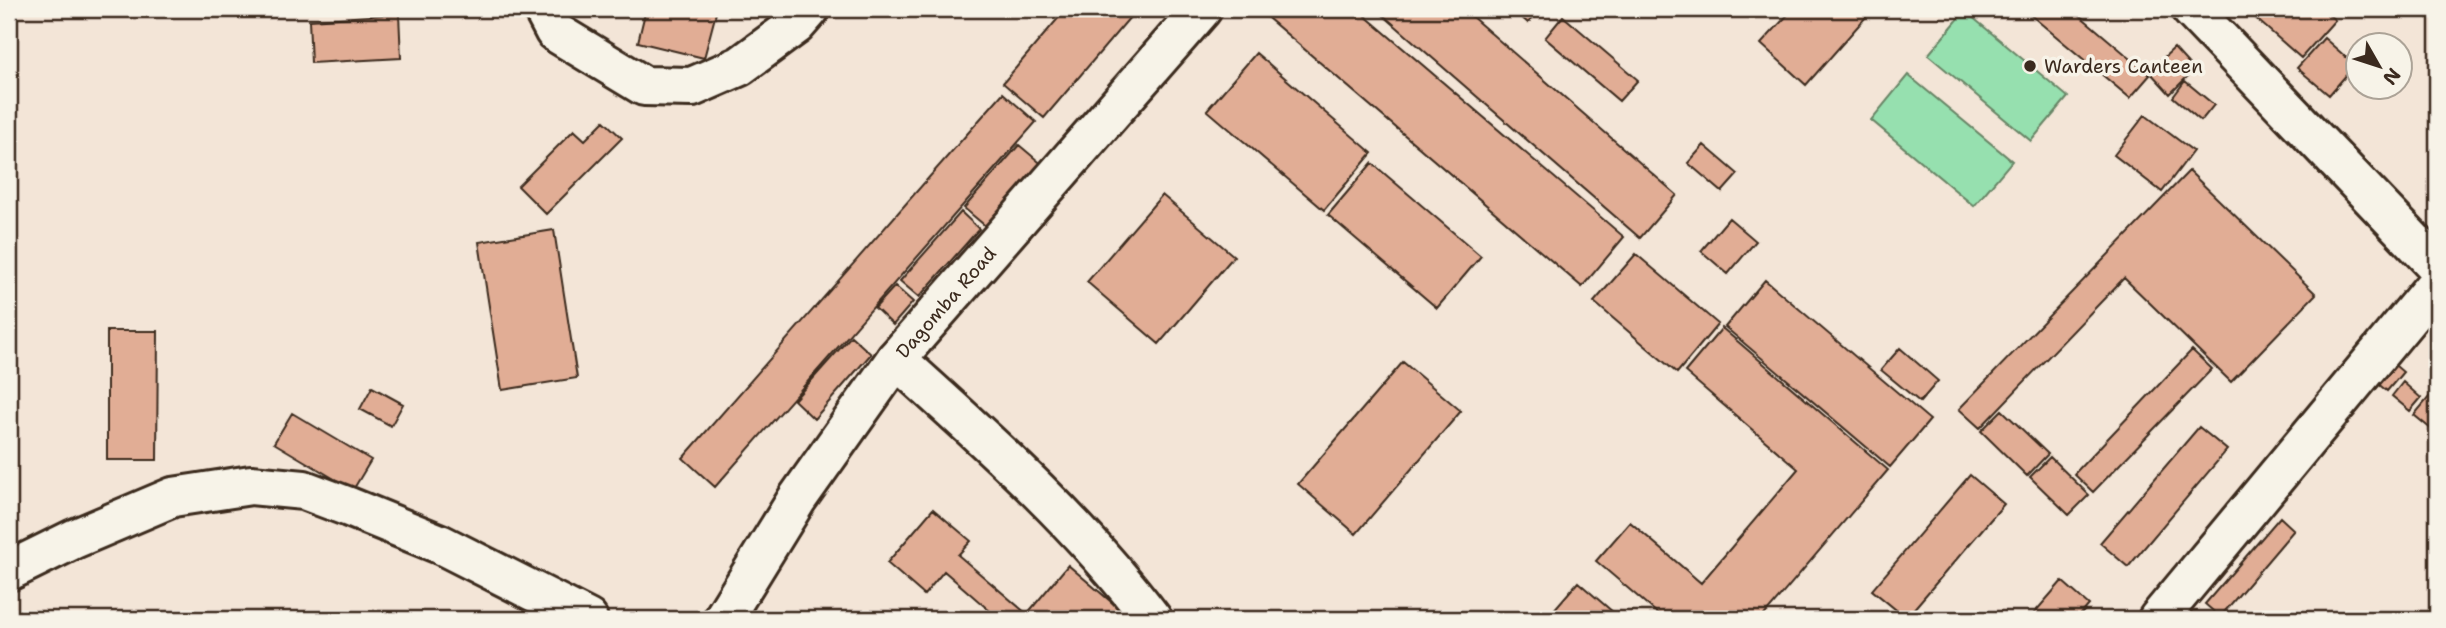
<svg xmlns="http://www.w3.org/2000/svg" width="2446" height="628" font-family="'Shantell Sans',sans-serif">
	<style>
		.green { fill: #96e0af; stroke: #688566; stroke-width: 2 }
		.building { fill: #e1ad95; stroke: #3b2a1e; stroke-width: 2 }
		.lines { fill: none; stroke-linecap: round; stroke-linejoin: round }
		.minor-casing { stroke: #3b2a1e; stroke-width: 44 }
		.minor { stroke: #f7f3e8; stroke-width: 38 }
		.poi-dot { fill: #3b2a1e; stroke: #f7f3e8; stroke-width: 2.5 }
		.labels { text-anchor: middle; stroke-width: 7; stroke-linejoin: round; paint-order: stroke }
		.poi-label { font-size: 19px; fill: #3b2a1e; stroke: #f7f3e8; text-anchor: start }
		.street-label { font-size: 19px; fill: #3b2a1e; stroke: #f7f3e8 }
	</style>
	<rect width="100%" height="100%" fill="#f3e5d7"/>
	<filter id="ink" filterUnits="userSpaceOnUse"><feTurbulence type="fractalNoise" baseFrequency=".0143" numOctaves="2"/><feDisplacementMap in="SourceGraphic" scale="14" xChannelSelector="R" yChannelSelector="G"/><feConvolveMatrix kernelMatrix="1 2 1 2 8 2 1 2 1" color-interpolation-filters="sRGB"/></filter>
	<g filter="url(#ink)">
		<path class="green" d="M1965,11L2068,97L2031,141L1928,55Z
			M1908,75L2012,161L1974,206L1871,120Z"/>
		<path class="building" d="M646,9H717L704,58L638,42Z
			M1066,9H1137L1044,118L1003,83Z
			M1275,9H1357L1624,237L1582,287L1268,18Z
			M1376,9H1463L1677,195L1640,238Z
			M1512,9H1540L1528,23Z
			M1793,9H1873L1806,85L1761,44Z
			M2030,9H2072L2150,75L2130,98L2027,12Z
			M2259,9H2322L2335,20L2301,58L2253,16Z
			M399,14L401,58L311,63L309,20Z
			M1563,16L1638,80L1619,101L1545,38Z
			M2324,38L2355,65L2329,95L2297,68Z
			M2174,48L2194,70L2170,94L2149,71Z
			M1256,53L1372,153L1324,210L1207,110Z
			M2185,81L2214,105L2201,121L2173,97Z
			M1003,93L1036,122L715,487L683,458Z
			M2145,115L2193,151L2162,192L2114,155Z
			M604,121L622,138L546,214L518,186L574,130L585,140Z
			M1019,145L1044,166L989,229L964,208Z
			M1704,145L1738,174L1722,192L1688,163Z
			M1372,163L1481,256L1437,308L1328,215Z
			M2189,171L2316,294L2231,382L2124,278L1980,428L1959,409Z
			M1162,195L1234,256L1159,344L1087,282Z
			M961,212L979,229L919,297L900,281Z
			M1729,218L1756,241L1728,274L1701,251Z
			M554,230L577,378L502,390L479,242Z
			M1636,254L1718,324L1677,373L1594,302Z
			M1765,280L1930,420L1890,467L1725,327Z
			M895,286L913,302L893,325L875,308Z
			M1722,328L1888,470L1761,619H1664L1596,561L1630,522L1701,583L1798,469L1685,372Z
			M107,331H158L157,460H107Z
			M851,336L871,354L814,419L794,400Z
			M1900,348L1938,381L1920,402L1881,370Z
			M2192,350L2212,369L2093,492L2074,474Z
			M2389,360L2403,372L2387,391L2372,379Z
			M1403,362L1461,411L1356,534L1298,484Z
			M2403,382L2421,398L2410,411L2392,396Z
			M372,387L403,404L391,426L360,409Z
			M2435,390L2437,393V434L2414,415Z
			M2002,410L2048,454L2027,476L1981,431Z
			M292,413L371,460L353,490L274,443Z
			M2199,427L2227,450L2128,567L2100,543Z
			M2050,457L2089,495L2069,515L2030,477Z
			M1970,475L2004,504L1906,618L1872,590Z
			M933,509L971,541L958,555L1027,614L1068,565L1123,612L1118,619H983L990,611L944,571L924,595L887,563Z
			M2280,517L2294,530L2220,617L2205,604Z
			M2062,581L2089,605L2077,619H2029Z
			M1578,582L1621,619H1546Z"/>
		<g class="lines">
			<defs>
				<g id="minor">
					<path d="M543,9L555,32L644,86L692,87L740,66L796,25L810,9"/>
					<path d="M2191,9L2437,266"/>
					<path d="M896,359C987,441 1078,521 1152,619"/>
					<path d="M9,571L74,539L173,497L251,485L304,490L349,507L440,544L588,619"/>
					<path id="s1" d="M723,619L797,499L896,359L1202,9"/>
					<path d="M2158,619L2437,283"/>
				</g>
			</defs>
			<use href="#minor" class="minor-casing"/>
			<use href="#minor" class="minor"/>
		</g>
	</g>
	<circle class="poi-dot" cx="2030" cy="66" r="7"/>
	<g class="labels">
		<g class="poi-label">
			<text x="2044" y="73">Warders Canteen</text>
		</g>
		<g class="street-label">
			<text dy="7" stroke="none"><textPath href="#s1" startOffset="388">Dagomba Road</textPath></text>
		</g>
	</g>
	<rect width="2446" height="628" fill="none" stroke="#f7f3e8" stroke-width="35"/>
	<rect x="18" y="18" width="2411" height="593" fill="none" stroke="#3b2a1e" stroke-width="2.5" filter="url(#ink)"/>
	<g transform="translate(2379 66) rotate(129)"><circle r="33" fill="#f7f3e8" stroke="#aca397" stroke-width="2"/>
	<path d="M0-5L12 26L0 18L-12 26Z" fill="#3b2a1e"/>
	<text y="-10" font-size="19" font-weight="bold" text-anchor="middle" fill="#3b2a1e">N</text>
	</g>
</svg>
